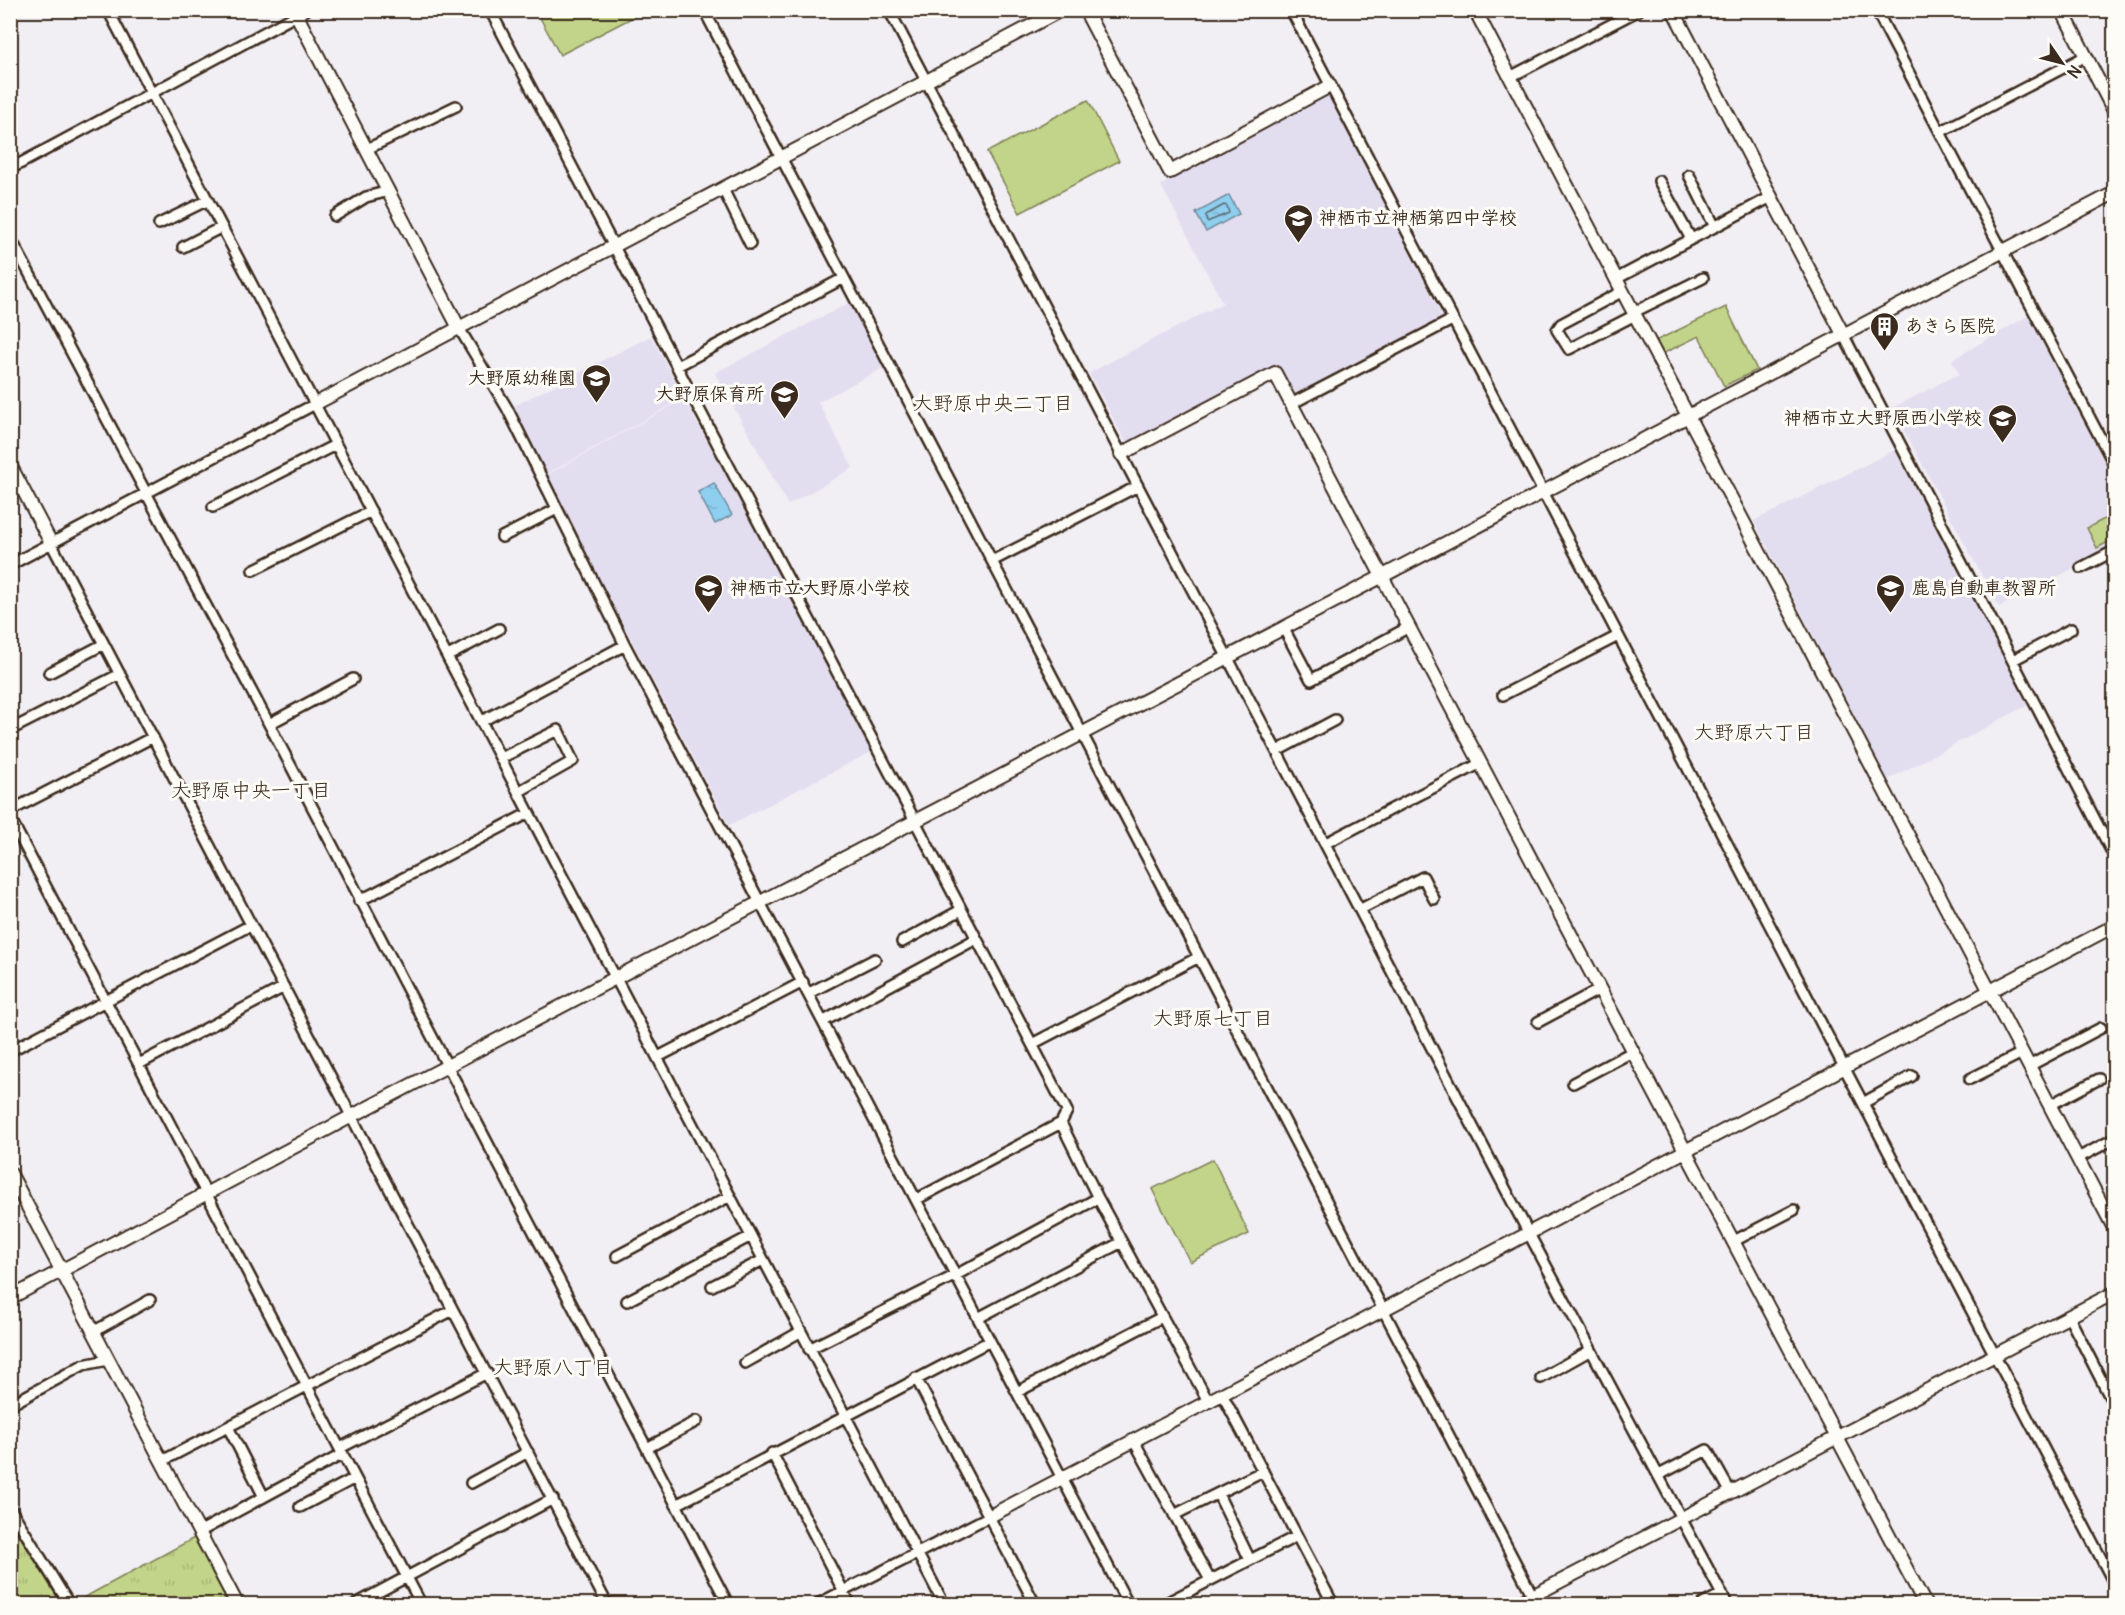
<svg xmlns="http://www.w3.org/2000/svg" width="2125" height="1615" font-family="Delius,'Klee One',sans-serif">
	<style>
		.built { fill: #e3ddf0 }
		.grass { fill: url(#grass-tufts); stroke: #7e7f54; stroke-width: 1.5 }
		.green { fill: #c1d489; stroke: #7e7f54; stroke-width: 1.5 }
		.water { fill: url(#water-ripples); stroke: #6d8c9b; stroke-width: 1.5 }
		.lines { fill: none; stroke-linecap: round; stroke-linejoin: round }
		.shore { stroke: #5c6c72; stroke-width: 1.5 }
		.minor-casing { stroke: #3b2a1e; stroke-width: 14 }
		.tertiary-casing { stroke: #3b2a1e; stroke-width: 16 }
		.minor { stroke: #fdfcf7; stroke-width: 9 }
		.tertiary { stroke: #fdfcf7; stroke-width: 12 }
		.labels { text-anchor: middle; stroke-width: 6; stroke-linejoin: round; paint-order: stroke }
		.poi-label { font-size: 18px; font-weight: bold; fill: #3b2a1e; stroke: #fdfcf7; text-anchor: start }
		.neighbourhood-label { font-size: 20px; fill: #3b2a1e; stroke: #fdfcf7 }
	</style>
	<defs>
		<pattern id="grass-tufts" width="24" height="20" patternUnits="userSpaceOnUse" patternTransform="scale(1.5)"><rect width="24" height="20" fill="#c1d489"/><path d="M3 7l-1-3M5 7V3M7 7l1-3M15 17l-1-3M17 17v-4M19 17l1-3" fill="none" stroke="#a7b676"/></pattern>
		<pattern id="water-ripples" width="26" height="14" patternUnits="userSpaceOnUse" patternTransform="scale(1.5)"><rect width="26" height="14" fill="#8eceef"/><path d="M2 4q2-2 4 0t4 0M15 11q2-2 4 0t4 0" fill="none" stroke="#7bb1cc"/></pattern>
	</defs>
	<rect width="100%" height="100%" fill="#f1eef4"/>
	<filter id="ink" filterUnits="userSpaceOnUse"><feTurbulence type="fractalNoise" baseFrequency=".0167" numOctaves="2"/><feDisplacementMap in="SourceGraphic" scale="12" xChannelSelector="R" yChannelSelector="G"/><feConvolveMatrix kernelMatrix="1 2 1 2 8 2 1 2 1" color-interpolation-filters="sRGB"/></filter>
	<g filter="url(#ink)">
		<path class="built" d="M1328,94L1443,318L1296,394L1278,365L1127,444L1089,373L1223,303L1161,185Z
			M849,303L885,367L818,402L853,468L788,505L715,373Z
			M2028,316L2114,480V547L1999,607L1892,408L1959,374L1952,360Z
			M651,336L684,398L543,476L510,408Z
			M684,399L877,749L729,825L545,476Z
			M1895,450L2028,705L1887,780L1754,521Z"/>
		<path class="grass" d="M10,1522H11L62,1604H11Z
			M194,1538L229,1604L74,1603Z"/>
		<path class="green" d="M544,10H645V11L560,55L538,14Z
			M1088,100L1119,161L1020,213L987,152Z
			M1726,307L1757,370L1724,386L1699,336L1662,354L1655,341Z
			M2114,514V539L2097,548L2087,528Z
			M1213,1159L1249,1234L1190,1262L1152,1189Z"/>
		<path class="water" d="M1229,195L1239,214L1206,232L1196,213Z
			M714,483L732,515L715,524L698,492Z"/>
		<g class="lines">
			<path class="shore" d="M1224,205L1227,206L1229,213L1207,222L1206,215Z"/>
			<defs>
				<path id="minor" d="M108,10L944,1604
					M490,10L1067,1111L1061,1123L1098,1198L1208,1401
					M704,10L1537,1604
					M889,10L1528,1232L1727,1604
					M1291,10L2114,1583
					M1876,10L2114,464
					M1510,77L1639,10
					M1940,132L2086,56
					M367,149L456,106
					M10,169L306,10
					M1689,175L1715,227
					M1659,181L1691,239
					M723,189L750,244
					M335,216L366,197L389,191
					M159,224L208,200
					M10,237L269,724L728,1604
					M183,247L222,227
					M1616,279L1771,197
					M1623,291L1561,324L1557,330L1569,349L1635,315
					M1634,312L1703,278
					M459,328L507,408L625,645L1128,1604
					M1844,336L2114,856
					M677,366L844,278
					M1291,404L1452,320
					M213,507L335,445
					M502,537L557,509
					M51,543L607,1604
					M992,561L1138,486
					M10,565L315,404
					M2081,568L2114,551
					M253,570L371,511
					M1284,629L1311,680L1409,627
					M448,656L499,629
					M2013,660L2071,629
					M49,673L104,644
					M1503,695L1618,636
					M482,721L625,645
					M269,724L353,679
					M10,730L120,674
					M1277,751L1335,720
					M501,758L558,730L573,761L518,792
					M10,811L153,737
					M10,818L421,1604
					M1326,843L1481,763
					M359,901L529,813
					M1361,909L1423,877L1434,899
					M902,942L961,910
					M809,993L875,959
					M824,1021L976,939
					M1538,1022L1598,990
					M1032,1044L1199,957
					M10,1051L251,925
					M658,1057L803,982
					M139,1064L284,987
					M2029,1066L2101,1028
					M1970,1079L2022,1053
					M1573,1083L1632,1052
					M1863,1103L1912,1076
					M2050,1105L2099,1079
					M2078,1158L2114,1139
					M917,1199L1061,1123
					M1734,1241L1794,1210
					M617,1256L730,1196
					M712,1286L763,1260
					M627,1301L751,1236
					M2069,1317L2114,1405
					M978,1318L1122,1242
					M93,1332L150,1300
					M809,1349L956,1275L1098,1198
					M745,1363L800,1332
					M916,1378L1035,1604
					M1541,1378L1591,1350
					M1017,1392L1162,1317
					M1222,1394L1333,1604
					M10,1405L83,1365L108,1360
					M228,1427L263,1495
					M1134,1441L1210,1580
					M340,1448L487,1373
					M647,1448L697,1421
					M772,1453L850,1604
					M162,1461L453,1310
					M1659,1475L1707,1450L1731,1493
					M471,1483L528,1452
					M1218,1494L1250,1560
					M676,1505L990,1341
					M300,1507L355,1478
					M10,1508L69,1604
					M1174,1515L1263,1471
					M199,1532L343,1454
					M356,1604L553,1499
					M818,1604L990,1516
					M1164,1604L1297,1536
					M1703,1604L1722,1594"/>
				<path id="tertiary" d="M294,10L459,328
					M1085,10L1170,172L1330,86
					M1475,10L2114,1228
					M1673,10L1844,336
					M2062,10L2114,111
					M315,404L1061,10
					M1121,454L1275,373C1490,784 1709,1194 1925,1604
					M10,465L51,543
					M10,1173L237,1604
					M10,1298L352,1116L2114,193
					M990,1516L2114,926
					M1517,1604L2114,1293"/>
			</defs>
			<use href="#minor" class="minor-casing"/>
			<use href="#tertiary" class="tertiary-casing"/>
			<use href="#minor" class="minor"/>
			<use href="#tertiary" class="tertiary"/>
		</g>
	</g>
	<defs>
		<symbol id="school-pin" viewBox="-11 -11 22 30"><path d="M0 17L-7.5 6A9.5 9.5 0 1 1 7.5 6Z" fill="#3b2a1e" stroke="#fdfcf7"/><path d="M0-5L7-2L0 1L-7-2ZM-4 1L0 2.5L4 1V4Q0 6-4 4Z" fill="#fff"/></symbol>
		<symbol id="building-pin" viewBox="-11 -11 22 30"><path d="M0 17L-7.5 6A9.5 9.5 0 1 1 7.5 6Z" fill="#3b2a1e" stroke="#fdfcf7"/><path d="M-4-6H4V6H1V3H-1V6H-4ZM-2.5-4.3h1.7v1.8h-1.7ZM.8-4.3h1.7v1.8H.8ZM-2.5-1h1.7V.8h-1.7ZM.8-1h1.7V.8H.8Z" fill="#fff"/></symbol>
	</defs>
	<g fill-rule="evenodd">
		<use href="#school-pin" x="1282" y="202" width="33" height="45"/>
		<use href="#building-pin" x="1868" y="310" width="33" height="45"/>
		<use href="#school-pin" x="580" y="362" width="33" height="45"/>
		<use href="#school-pin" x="768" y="378" width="33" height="45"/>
		<use href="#school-pin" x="1986" y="402" width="33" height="45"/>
		<use href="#school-pin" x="692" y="572" width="33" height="45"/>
		<use href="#school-pin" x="1874" y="572" width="33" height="45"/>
	</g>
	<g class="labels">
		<g class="poi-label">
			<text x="1319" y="224">神栖市立神栖第四中学校</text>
			<text x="1905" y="332">あきら医院</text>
			<text x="576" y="384" text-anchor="end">大野原幼稚園</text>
			<text x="764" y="400" text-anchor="end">大野原保育所</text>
			<text x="1982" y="424" text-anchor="end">神栖市立大野原西小学校</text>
			<text x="730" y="594">神栖市立大野原小学校</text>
			<text x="1912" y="594">鹿島自動車教習所</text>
		</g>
		<g class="neighbourhood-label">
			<text x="993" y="410">大野原中央二丁目</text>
			<text x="1754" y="739">大野原六丁目</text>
			<text x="251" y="797">大野原中央一丁目</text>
			<text x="1213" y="1025">大野原七丁目</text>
			<text x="553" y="1374">大野原八丁目</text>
		</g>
	</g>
	<rect width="2125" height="1615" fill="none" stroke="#fdfcf7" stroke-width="36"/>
	<rect x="18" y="18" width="2089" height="1579" fill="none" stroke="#3b2a1e" stroke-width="2" filter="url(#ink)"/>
	<g transform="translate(2062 63) rotate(125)" stroke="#fdfcf7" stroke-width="4.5" paint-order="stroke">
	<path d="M0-4.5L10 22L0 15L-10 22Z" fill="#3b2a1e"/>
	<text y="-9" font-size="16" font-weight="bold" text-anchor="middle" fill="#3b2a1e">N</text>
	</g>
</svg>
